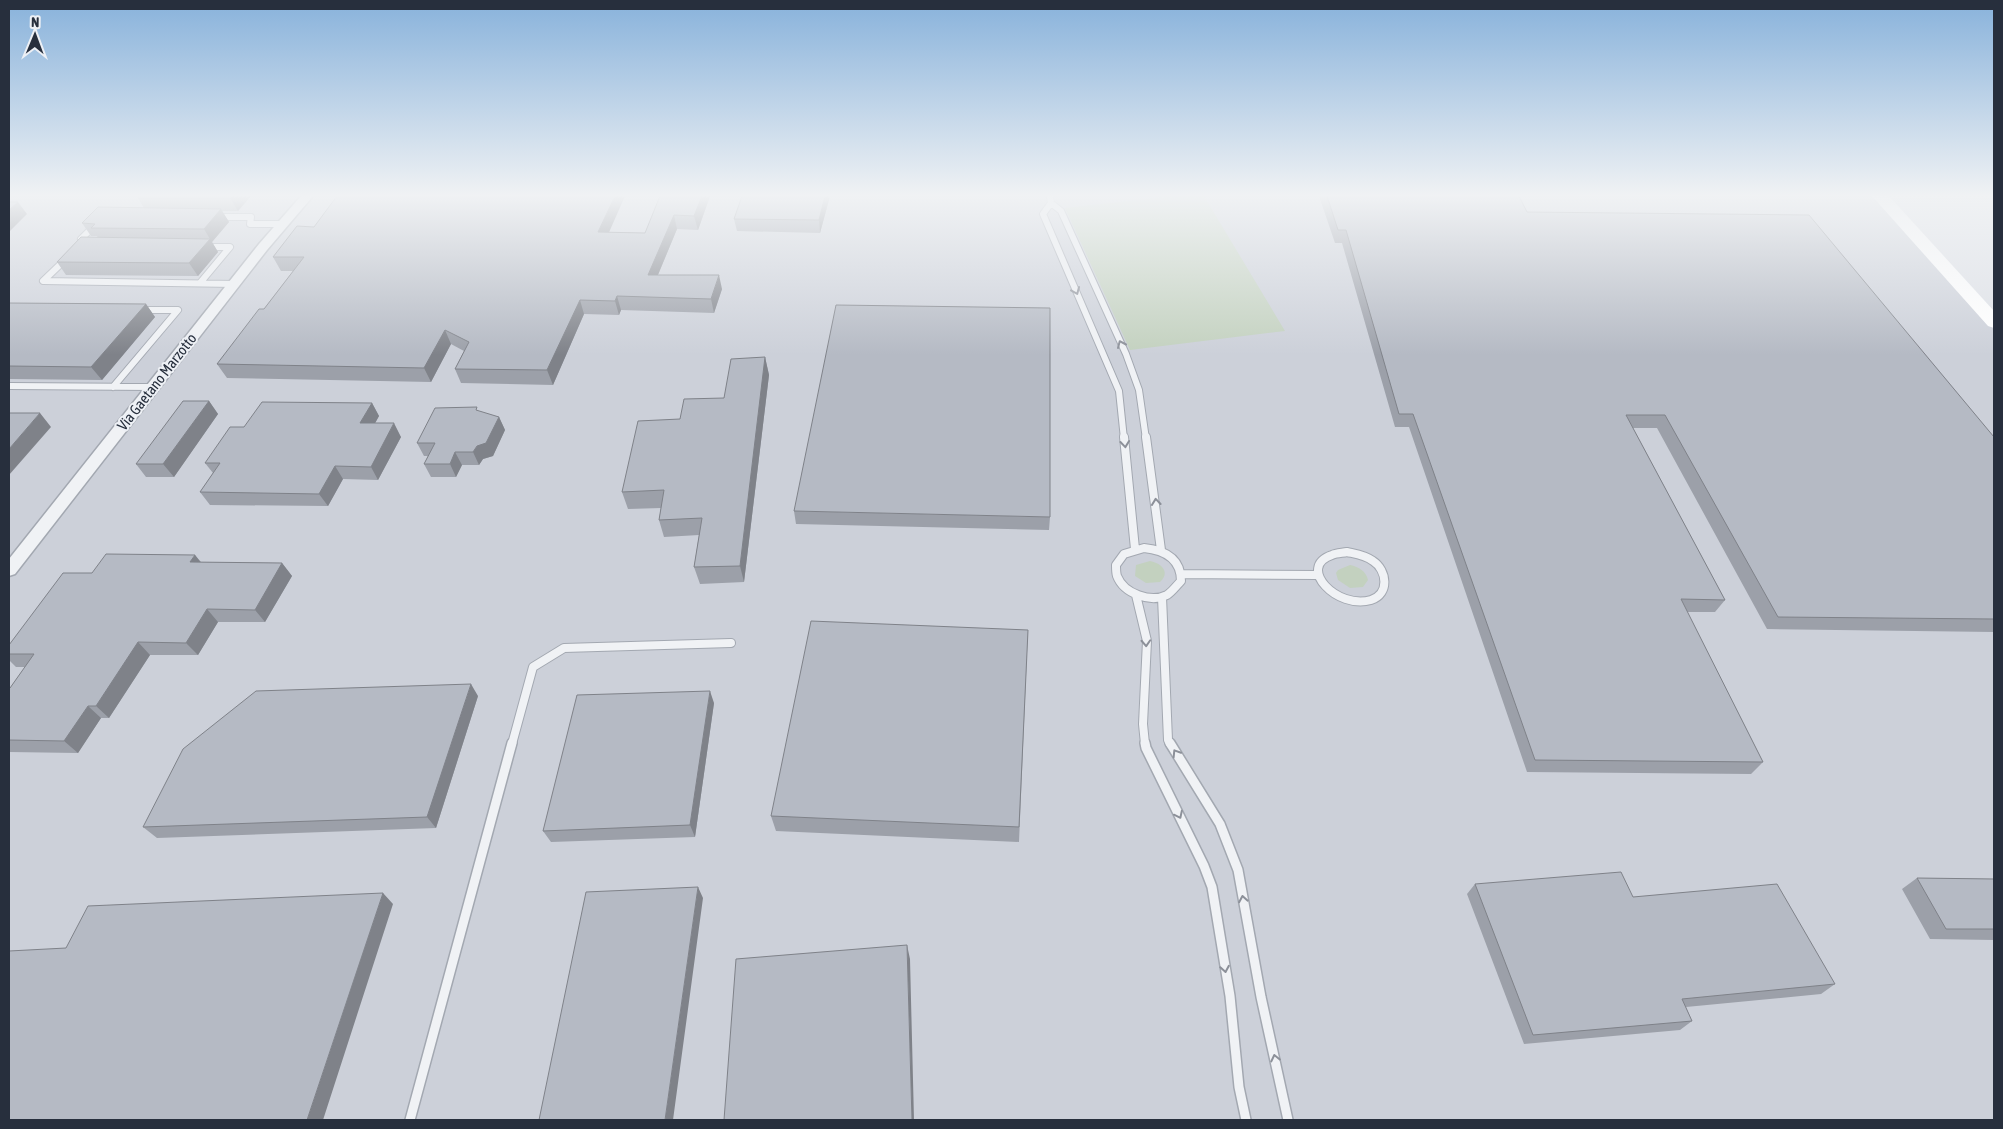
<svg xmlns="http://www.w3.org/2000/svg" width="2003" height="1129" font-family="'Asap Condensed',sans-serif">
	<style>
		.built { fill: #ccd0d9 }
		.green { fill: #c3d1bf }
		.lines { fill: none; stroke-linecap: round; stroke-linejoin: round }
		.lane-far2-casing { stroke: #a3a8b1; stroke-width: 8 }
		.lane-far1-casing { stroke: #a3a8b1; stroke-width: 10 }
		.lane-casing { stroke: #a3a8b1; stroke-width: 12 }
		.street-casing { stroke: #a3a8b1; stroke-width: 3 }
		.lane-far2 { stroke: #f0f2f5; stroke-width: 6 }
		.lane-far1 { stroke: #f0f2f5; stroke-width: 8 }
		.lane { stroke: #f0f2f5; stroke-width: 9 }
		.street { fill: #f0f2f5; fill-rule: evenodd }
		.secondary { fill: #fff; fill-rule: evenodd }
		.wall { fill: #9ca0a9 }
		.shaded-wall { fill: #7f8289 }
		.building { fill: #b5bac4; stroke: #7f8289 }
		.oneway { stroke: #8c9099 }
		.labels { text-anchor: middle; stroke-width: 4; stroke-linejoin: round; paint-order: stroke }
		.street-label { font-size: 15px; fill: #272f3d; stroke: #edf0f5 }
	</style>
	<rect width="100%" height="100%" fill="#dee1e7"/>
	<path class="built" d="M9,196H1885L1994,315V1120H9Z"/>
	<path class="green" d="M1173,196H1204L1285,331L1130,350L1065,208Z
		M1150,561C1161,563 1171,572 1160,582L1146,583L1135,576L1136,565Z
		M1350,565C1359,567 1366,571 1368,580L1363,587L1350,588L1338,580L1336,573L1338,570Z"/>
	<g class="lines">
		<defs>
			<path id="lane-far2" d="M1050,196L1051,203L1043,214L1119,391L1124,439
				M1051,203L1061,211L1126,354L1139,390L1146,439
				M217,217H251L250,224H284
				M81,239L95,225
				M66,259L43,281L235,284
				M200,283L230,247H207
				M9,386L153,387
				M113,387L178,310H140"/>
			<path id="lane-far1" d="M1124,437L1135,549
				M1146,437L1161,550
				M1144,548C1164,550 1181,558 1181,581C1177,585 1172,592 1167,595C1151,603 1124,594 1117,576C1116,573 1116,568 1116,565L1124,554Z
				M1347,552C1356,554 1365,555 1373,561C1387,570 1390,594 1371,600C1337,610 1296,567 1332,555C1336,553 1342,553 1347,552Z
				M1182,574L1318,575
				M1136,595L1147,641L1143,724L1145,744
				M1162,597L1168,740L1170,744
				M512,744L533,667L564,648L731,643"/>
			<path id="lane" d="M1145,743L1146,748L1204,866L1212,887L1230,996L1239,1087L1246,1120
				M1170,743L1220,824L1238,870L1261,997L1288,1120
				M410,1120L512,743"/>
			<path id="street" d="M301,196H313L267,250L15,574L9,576V559L259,244Z"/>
		</defs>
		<use href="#lane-far2" class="lane-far2-casing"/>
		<use href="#lane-far1" class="lane-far1-casing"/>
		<use href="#lane" class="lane-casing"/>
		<use href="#street" class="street-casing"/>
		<use href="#lane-far2" class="lane-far2"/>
		<use href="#lane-far1" class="lane-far1"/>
		<use href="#lane" class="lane"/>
		<use href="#street" class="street"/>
		<path class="secondary" d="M1872,196H1889L1994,311V328L1988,326Z"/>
	</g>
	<path class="wall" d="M139,196H251L238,211H222L229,222L212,242L218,252L198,276L66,275L57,262L98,238L97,236H91L82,223L144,208L138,198Z
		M660,196H710L698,230L677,229L658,275L722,289L714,313L621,310L619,315L584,314L553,385L461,383L455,369L464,351L451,344L431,382L227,378L217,364L264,309L293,271H281L273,257L609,232L645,233Z
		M830,196L820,233L737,231L734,219Z
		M1319,196H1519L1527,212L1994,437V632L1767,629L1657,428H1633L1725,600L1715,612H1687L1763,762L1751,774L1527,772L1409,427H1395L1342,243H1335Z
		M9,303L146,304L155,317L102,380L9,379Z
		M765,357L769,375L744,582L700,584L694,567L699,535L664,537L659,520L661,508L628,509L622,492L680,419L724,398Z
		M209,401L218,414L174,477H146L136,464Z
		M372,403L379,416L375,423L401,437L378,480L343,479L328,506L210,505L200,492L213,473L205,463L244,427Z
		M499,417L505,430L493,456L483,459L479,465H462L456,477H431L424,464L428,456H424L417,443Z
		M794,511L1050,517L1049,530L796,524Z
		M195,555L201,562L282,563L292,576L265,622H218L198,655H150L109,718H101L78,753L9,752V688H10L25,667H16L9,660V645L92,573Z
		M1028,630L1019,842L776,831L771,816Z
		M478,696L436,828L157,838L143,827Z
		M714,703L695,837L551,842L543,831Z
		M1917,878L1994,879V940L1930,939L1902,889Z
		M1475,884L1633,897L1835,984L1821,994L1686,1007L1692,1021L1680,1030L1524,1044L1467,894Z"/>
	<path class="shaded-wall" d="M232,196H251L238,211L230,198Z
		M615,196H625L603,246L598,232Z
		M702,196H710L698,230L694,216Z
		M825,196H830L820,233L819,220Z
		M18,202L27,214L9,232V210Z
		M221,209L229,222L212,242L218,252L198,276L189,263L210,239L204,229Z
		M674,215L677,229L652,289L648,275Z
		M719,275L722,289L714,313L711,299Z
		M617,296L621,310L619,315L615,301Z
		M580,300L584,314L553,385L547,370Z
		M146,304L155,317L102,380L91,367Z
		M445,330L451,344L431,382L424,368Z
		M765,357L769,375L744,582L740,566Z
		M209,401L218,414L174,477L163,464Z
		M372,403L379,416L368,436L360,423Z
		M40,413L51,427L9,475V449Z
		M499,417L505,430L493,456L483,459L479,465L473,452Z
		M394,423L401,437L378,480L371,467Z
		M455,452L462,465L456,477L450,464Z
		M335,466L343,479L328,506L319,494Z
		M195,555L205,568L190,562Z
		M282,563L292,576L265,622L255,610Z
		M207,609L218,622L198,655L186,643Z
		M138,642L150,655L109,718L96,706Z
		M471,684L478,696L436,828L427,817Z
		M710,691L714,703L695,837L690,825Z
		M88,706L101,718L78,753L64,741Z
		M698,887L703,898L673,1120H665Z
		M383,893L393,904L323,1120H307Z
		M907,945L910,959L914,1120H912Z"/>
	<path class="building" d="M139,196H232L230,198H138Z
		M337,196H615L598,232L645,233L660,196H702L694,216L674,215L648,275H719L711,299L617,296L615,301L580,300L547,370L455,369L469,342L445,330L424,368L217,364L259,309H264L304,257H273L297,226L314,227Z
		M742,196H825L819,220L734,219Z
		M1327,196H1519L1527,212L1809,215L1994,437V619L1778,617L1665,415H1626L1725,600L1681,599L1763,762L1535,760L1413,414H1399L1346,230H1338Z
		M9,202H18L9,210Z
		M98,207L221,209L204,229L91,228L95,224L82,223Z
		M81,237L210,239L189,263L57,262Z
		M9,303L146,304L91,367L9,366Z
		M836,305L1050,308V517L794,511Z
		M765,357L740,566L694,567L702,518L659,520L664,490L622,492L638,421L680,419L684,399L724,398L731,359Z
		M183,401H209L163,464H136Z
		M262,402L372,403L360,423H394L371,467L335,466L319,494L200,492L220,463H205L230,427H244Z
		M477,407L476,410L499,417L486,443L477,446L473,452H455L450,464H424L435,443H417L435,408Z
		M9,413H40L9,449Z
		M106,554L195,555L190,562L282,563L255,610L207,609L186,643L138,642L96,706H88L64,741L9,740V688H10L34,654H9V645L63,573H92Z
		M811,621L1028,630L1019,827L771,816Z
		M471,684L427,817L143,827L183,749L256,691Z
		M710,691L690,825L543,831L577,695Z
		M1621,872L1633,897L1777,884L1835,984L1682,999L1692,1021L1533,1035L1475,884Z
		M1917,878L1994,879V929H1946Z
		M698,887L665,1120H539L586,892Z
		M383,893L307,1120H9V951L66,948L88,906Z
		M907,945L912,1120H724L736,959Z"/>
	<defs><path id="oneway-chevron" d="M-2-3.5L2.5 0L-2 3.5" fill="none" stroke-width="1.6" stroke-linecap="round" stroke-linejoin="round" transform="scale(1.25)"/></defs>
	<g class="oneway">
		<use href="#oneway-chevron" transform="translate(1076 291) rotate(67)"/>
		<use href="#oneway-chevron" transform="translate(1121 344) rotate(-114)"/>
		<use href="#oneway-chevron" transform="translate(1125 444) rotate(84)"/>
		<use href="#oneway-chevron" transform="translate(1156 502) rotate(-96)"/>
		<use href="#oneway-chevron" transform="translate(1146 643) rotate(87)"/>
		<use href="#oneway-chevron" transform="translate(1176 753) rotate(-122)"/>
		<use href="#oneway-chevron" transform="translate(1179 815) rotate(64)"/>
		<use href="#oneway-chevron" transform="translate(1243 899) rotate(-100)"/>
		<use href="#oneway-chevron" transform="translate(1225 969) rotate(80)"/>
		<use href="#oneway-chevron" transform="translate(1275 1058) rotate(-103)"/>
	</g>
	<linearGradient id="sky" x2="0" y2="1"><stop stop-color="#88b2db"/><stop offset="0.55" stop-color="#f0f2f4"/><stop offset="1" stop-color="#f0f2f4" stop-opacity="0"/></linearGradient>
	<rect width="2003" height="355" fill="url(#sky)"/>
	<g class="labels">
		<g class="street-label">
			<text transform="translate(157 382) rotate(-52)" y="5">Via Gaetano Marzotto</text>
		</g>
	</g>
	<rect width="2003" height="1129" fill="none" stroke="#272f3d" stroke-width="20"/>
	<g transform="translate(35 35) rotate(1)" stroke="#edf0f5" stroke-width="4" paint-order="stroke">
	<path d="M0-4L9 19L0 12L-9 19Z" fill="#272f3d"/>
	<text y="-8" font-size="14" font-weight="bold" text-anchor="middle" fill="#272f3d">N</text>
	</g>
</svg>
